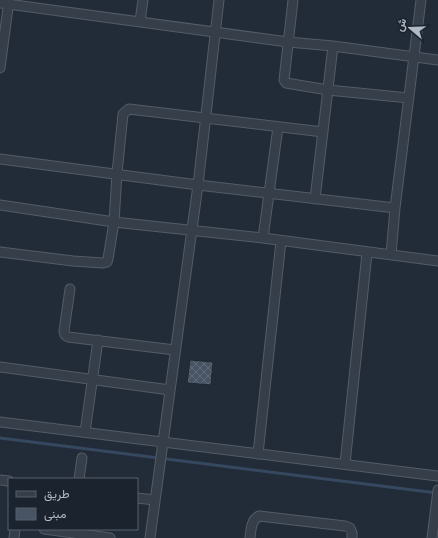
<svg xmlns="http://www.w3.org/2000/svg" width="438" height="538" font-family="'Source Sans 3',Vazirmatn,sans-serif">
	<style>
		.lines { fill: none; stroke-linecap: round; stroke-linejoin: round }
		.stream { stroke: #364860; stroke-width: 3 }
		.building { fill: url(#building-cross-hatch); stroke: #1d2530 }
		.minor-casing { stroke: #535c67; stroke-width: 11 }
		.minor { stroke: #353e49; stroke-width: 9 }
	</style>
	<defs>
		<pattern id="building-cross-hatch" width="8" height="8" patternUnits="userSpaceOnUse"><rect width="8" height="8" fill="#485363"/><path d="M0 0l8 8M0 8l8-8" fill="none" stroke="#606a78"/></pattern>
	</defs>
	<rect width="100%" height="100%" fill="#222c39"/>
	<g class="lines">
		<path class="stream" d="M0,438L437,493"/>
	</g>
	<path class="building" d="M190,360L213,362L211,385L187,383Z"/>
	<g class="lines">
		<defs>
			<path id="minor" d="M293,0L284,80L286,83L328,90L409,98
				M0,3L288,42L333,46L438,60
				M140,21L143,0
				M0,68L9,0
				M0,159L198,185L395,208
				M315,199L333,46
				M0,205L114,222L263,238L438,261
				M263,238L278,127
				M0,252L73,261L103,263L107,262L108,259L114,222L117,173L123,114L129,109L323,132
				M391,255L395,208L421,0
				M70,289L64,331L65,335L68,337L175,350
				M0,367L170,390
				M0,422L438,476
				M85,432L98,340
				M258,454L281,241
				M345,464L367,253
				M79,479L82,458
				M0,480L9,481
				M137,498L155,500
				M44,529L110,538
				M14,538L15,529
				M150,538L198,185L219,0
				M250,538C251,530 251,520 259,516L345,526L350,528L352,533V538
				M432,538L438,490"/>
		</defs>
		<use href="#minor" class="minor-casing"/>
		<use href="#minor" class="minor"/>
	</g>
	<rect x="8" y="478" width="130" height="52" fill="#1b232e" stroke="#575f6b"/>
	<rect x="16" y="491" width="20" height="6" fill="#353e49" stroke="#575f6b"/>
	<text x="44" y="498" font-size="12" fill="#b0b9c6">طريق</text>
	<rect x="16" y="508" width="20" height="12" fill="#485363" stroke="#575f6b"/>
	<text x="44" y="518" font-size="12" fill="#b0b9c6">مبنى</text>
	<g transform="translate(410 28) rotate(289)" stroke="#1b232e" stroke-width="3" paint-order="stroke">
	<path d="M0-3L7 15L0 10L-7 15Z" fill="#b0b9c6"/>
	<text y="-6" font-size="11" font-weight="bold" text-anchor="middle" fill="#b0b9c6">ش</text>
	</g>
</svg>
